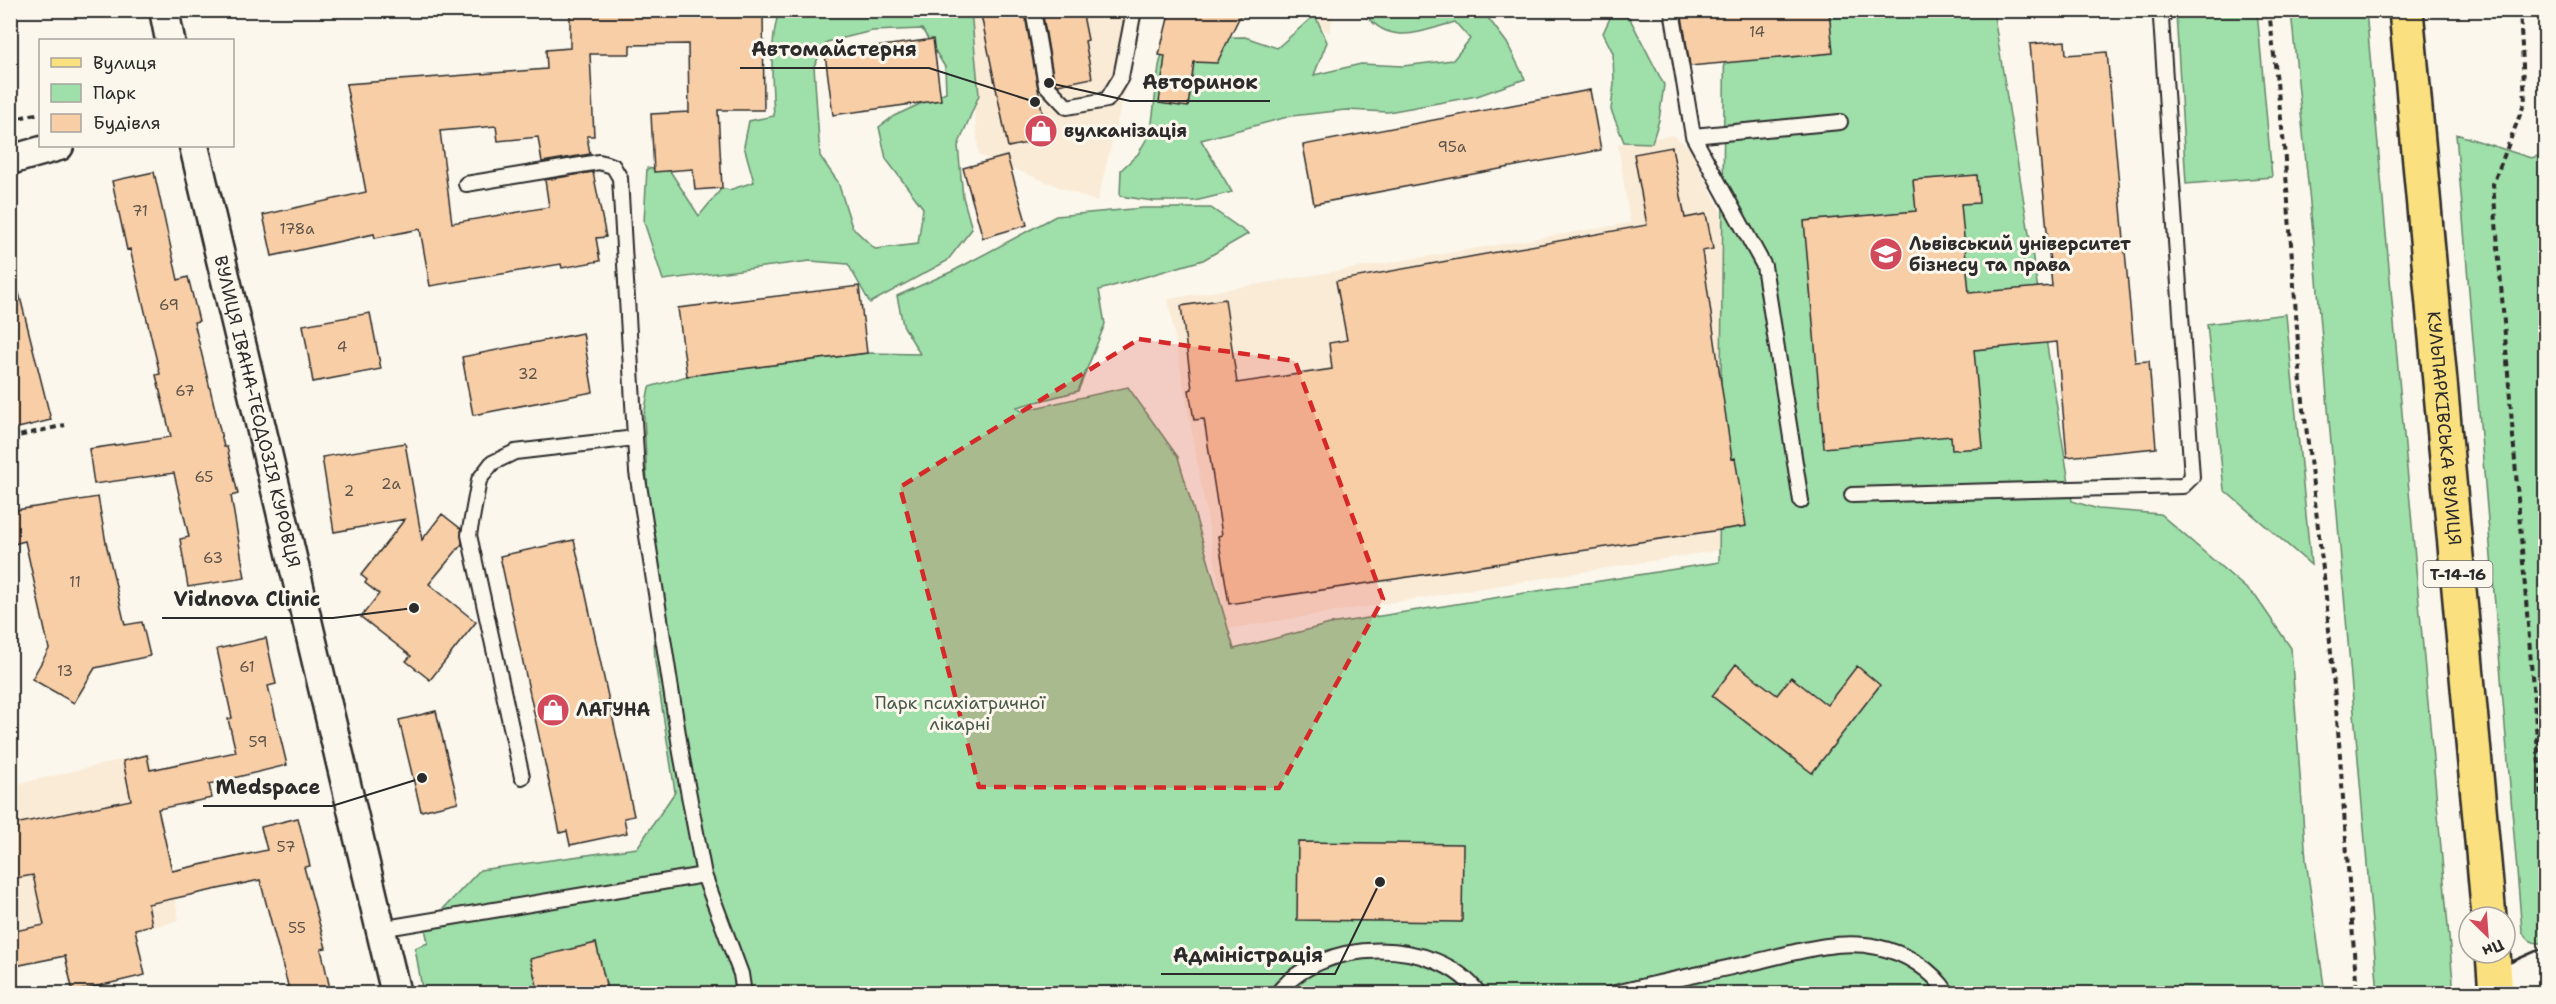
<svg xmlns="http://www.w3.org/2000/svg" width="2556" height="1004" font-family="'Shantell Sans',sans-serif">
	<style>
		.built { fill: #faebd7 }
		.green { fill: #9fdfa9; stroke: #65856a; stroke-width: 1.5; fill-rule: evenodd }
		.building { fill: #f8cea7; stroke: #2b2b2b; stroke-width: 1.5 }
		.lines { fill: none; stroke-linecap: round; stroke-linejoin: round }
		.lane-casing { stroke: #2b2b2b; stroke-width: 18 }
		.street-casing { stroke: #2b2b2b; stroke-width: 33 }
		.secondary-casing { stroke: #2b2b2b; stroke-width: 38 }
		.primary-casing { stroke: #2b2b2b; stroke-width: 38 }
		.path { stroke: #2b2b2b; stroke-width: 4; stroke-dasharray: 6 4.5; stroke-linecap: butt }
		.lane { stroke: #fbf7ec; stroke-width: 14 }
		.street { stroke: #fbf7ec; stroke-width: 28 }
		.secondary { stroke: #fbf7ec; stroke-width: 33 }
		.primary { stroke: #fbe080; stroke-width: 33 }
		.marked { fill: #d62828; fill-opacity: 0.2; stroke: #d62828; stroke-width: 4.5; stroke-dasharray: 12 8; stroke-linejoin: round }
		.labels { text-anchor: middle; stroke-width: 6; stroke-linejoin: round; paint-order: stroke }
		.number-label { font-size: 15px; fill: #5e544a }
		.shield { fill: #fbf7ec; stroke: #696865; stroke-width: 1.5 }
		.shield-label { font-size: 16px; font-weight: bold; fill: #2b2b2b }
		.poi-label { font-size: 18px; font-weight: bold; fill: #2b2b2b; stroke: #fbf7ec; text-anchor: start }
		.street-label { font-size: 18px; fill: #2b2b2b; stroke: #fbf7ec }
		.park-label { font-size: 18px; fill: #48584a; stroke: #fbf7ec }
		.leader { fill: none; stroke: #2b2b2b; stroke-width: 2 }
		.callout-dot { fill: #2b2b2b; stroke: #fbf7ec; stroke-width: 2 }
		.callout-label { font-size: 20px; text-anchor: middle; font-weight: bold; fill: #2b2b2b; stroke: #fbf7ec; stroke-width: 6; stroke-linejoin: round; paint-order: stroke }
	</style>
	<rect width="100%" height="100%" fill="#fbf7ec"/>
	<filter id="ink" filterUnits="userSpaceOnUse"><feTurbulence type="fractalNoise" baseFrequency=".0167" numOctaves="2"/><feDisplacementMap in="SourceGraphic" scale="12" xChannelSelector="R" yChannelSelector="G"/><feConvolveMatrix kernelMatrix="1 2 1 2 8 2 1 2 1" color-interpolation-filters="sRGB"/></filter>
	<g filter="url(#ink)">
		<path class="built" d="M963,11H1145L1097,202L979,155Z
			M1297,11H1335L1329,33Z
			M1673,135L1690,148L1732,235L1782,540L1227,629L1168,299L1630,223L1618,144Z
			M150,753L179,921L44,952L22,967L11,969L10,786Z"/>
		<path class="green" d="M1404,10L1483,11L1507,43L1525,79L1477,96L1388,112L1346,110L1291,116L1201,140L1232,192L1195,201H1153L1120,196L1121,170L1138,154L1151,131L1159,66L1166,38L1245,37L1277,48L1315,15L1327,42L1314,75L1361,64L1403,66L1453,60L1470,39L1455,22C1422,31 1391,47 1366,15Z
			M1993,10L2072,501L2098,509L2160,514L2256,597L2291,648L2306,860L2325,993L423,994L415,948L428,943L425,928L480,870L637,848L675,792L655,662L644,415L649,387L687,376L867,353L920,354L903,325L897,296L953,271L1056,216L1143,208H1211L1248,234L1203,260L1099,290L1105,324L1078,391L1017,407L1021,411L1128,387L1178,457L1234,649L1330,624L1719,562L1725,11Z
			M779,11H971L979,95L958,146L963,197L972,229L947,261L870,303L848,264L810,261L663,280L644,222L647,168L670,171L699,216L722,188L729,190L754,182L744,146L749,121L774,116C772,80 769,45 779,11ZM922,29L945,67L946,92L894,116L879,127L886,159L923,208L918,244L875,249L852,227L838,182L820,156L814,66L827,42L872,31Z
			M2178,11H2257L2272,177L2186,184L2176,13Z
			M2291,11H2366L2454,993H2378L2314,244Z
			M1611,16L1629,17L1664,85L1659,120L1652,143L1624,142L1611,110L1614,83L1613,53L1603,33Z
			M2456,134L2531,158L2545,154L2546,942C2535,945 2527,941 2522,931Z
			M2286,314V315L2311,565L2224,490L2207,324Z"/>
		<path class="building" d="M570,10H763L764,110H718L722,188L695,190L693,169L654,172L651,114L689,112L688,44L630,45V54H590L594,136H587L590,154L542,162L538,137L498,141L496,126L440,131L452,223L549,207L545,180L593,172L606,237L596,238L600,261L562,268L561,264L430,286L420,229L375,238L374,234L272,256L263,215L366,192L346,84L547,69L546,50L570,48Z
			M980,10H1024L1047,139L1008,147Z
			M1042,10H1082L1088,40L1085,41L1092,78L1058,85L1054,81Z
			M1170,10H1243L1217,63L1194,62L1188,107L1159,103L1165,56L1159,55Z
			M1681,10H1829L1833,53L1690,66Z
			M933,39L941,100L833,115L825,54Z
			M2065,41L2066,55L2107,52L2135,362L2149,361L2156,448L2067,457L2057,342L1974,350L1983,448L1952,450L1951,436L1824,448L1804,221L1916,211L1913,180L1977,175L1979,203L1961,204L1969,293L2052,286L2030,44Z
			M1590,90L1601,150L1314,204L1303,145Z
			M1672,147L1685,218L1706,214L1713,249L1702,251L1732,459L1735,458L1746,526L1229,604L1218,536L1222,535L1204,419L1194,420L1189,390L1192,389L1181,306L1225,299L1237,383L1332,369L1329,343L1347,340L1336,281L1647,225L1634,154Z
			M1007,156L1027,225L983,238L963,168Z
			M154,172L178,280L188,277L199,321L194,322L224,447H227L238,494L231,496L245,578L188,587L180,539L189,537L174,473L94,484L89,449L171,437L156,375L160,374L130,249L127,250L112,181Z
			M859,286L867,353L687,376L678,308Z
			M19,293L51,420L10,430V295Z
			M370,313L381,369L313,382L303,325Z
			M583,333L593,392L473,415L462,357Z
			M405,443L422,540L442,514L461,529L462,544L429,584L476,622L430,680L406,661L411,656L361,617L379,594L365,583L367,580L361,575L405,519L334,532L322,457Z
			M98,497L106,543L125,625L142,622L150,656L95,668L74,703L32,679L49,649L25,541L10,545V511Z
			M574,540L634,816L624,818L627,833L570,845L567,831L560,833L500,556Z
			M266,638L276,684L268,686L287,765L209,784L212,798L158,809L172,871L267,850L261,827L298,818L310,866L304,867L326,948L321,949L331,993H290L260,880L148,904L152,925L135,929L145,975L73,992L65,956L10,967V932L44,925L33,875L10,879V825L131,800L123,761L147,755L150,770L236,752L228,719L232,718L217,649Z
			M1736,664L1777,695L1791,677L1827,705L1857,666L1880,685L1812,773L1712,696Z
			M436,711L458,802L421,811L399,720Z
			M1298,842L1463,844L1462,922L1297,920Z
			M596,943L608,993H539L530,959Z"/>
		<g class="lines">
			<defs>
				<path id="lane" d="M1033,10L1046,85L1067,107L1107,100L1121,77L1134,10
					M1672,10L1693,136L1764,266L1801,501
					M1693,136L1840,122
					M466,184L599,162L613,166L620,178L637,472L681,753L704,875L741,974L744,994
					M1852,495L2183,486L2192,477L2161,19L2168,10
					M522,777L469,535L479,480L492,463L515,452L635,438
					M380,929L704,875
					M1277,994C1320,937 1437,935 1479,994
					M1611,994C1657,983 1704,973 1750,963C1790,954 1836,938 1877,947C1906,953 1932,969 1948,994"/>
				<g id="street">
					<path d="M164,10L170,40"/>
					<path id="s1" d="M194,146L396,994"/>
					<path d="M10,160L59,146"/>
				</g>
				<path id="secondary" d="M2496,988L2546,966"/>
				<g id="primary">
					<path id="s2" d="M2406,10L2489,917"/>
					<path d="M2493,953L2496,994"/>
				</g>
			</defs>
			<use href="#lane" class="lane-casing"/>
			<use href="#street" class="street-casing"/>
			<use href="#secondary" class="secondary-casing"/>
			<use href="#primary" class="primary-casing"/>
			<path class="path" d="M2269,10L2284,146L2301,384L2325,586L2339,742L2357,994
				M2520,10L2525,102L2493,184L2546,852
				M10,120L40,113
				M10,438L65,425"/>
			<use href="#lane" class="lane"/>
			<use href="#street" class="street"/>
			<use href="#secondary" class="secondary"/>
			<use href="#primary" class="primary"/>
		</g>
	</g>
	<path class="marked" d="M1139,339L1295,361L1383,599L1279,788L979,787L900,487Z"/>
	<defs>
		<symbol id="shop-disc" viewBox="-11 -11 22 22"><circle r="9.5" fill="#d1495b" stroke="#fbf7ec"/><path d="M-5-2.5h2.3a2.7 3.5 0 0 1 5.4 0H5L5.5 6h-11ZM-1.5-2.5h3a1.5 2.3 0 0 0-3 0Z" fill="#fff"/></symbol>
		<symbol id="university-disc" viewBox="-11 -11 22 22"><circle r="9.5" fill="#d1495b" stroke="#fbf7ec"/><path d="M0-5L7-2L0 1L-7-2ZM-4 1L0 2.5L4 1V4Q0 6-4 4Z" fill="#fff"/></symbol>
	</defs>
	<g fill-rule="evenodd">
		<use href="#shop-disc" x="1022" y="112" width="38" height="38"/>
		<use href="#university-disc" x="1867" y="235" width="38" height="38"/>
		<use href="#shop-disc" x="534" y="691" width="38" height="38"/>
	</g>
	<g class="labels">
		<g class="number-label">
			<text x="1757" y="37">14</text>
			<text x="1452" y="152">95а</text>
			<text x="140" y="216">71</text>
			<text x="297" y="234">178а</text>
			<text x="169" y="310">69</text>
			<text x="342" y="352">4</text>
			<text x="528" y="379">32</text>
			<text x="185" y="396">67</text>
			<text x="204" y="482">65</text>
			<text x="391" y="489">2а</text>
			<text x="349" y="496">2</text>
			<text x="213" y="563">63</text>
			<text x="75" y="587">11</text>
			<text x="247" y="672">61</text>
			<text x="65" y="676">13</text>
			<text x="258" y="747">59</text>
			<text x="286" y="852">57</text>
			<text x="297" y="933">55</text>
		</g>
		<rect class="shield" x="2423.5" y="561" width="69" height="26" rx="4.5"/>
		<g class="shield-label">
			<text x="2458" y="580">Т-14-16</text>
		</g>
		<g class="poi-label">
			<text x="1064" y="137">вулканізація</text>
			<text x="1909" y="250">Львівський університет<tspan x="1909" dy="21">бізнесу та права</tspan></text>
			<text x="576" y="716">ЛАГУНА</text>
		</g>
		<g class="street-label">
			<text dy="6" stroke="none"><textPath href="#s1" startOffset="273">ВУЛИЦЯ ІВАНА-ТЕОДОЗІЯ КУРОВЦЯ</textPath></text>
			<text dy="6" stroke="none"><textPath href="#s2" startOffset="420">КУЛЬПАРКІВСЬКА ВУЛИЦЯ</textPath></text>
		</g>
		<g class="park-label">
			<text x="960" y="709">Парк психіатричної<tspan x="960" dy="21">лікарні</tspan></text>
		</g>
	</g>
	<path class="leader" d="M1035 102L929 68H740M1049 83L1130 101H1270M414 608L333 618H162M422 778L332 806H203M1380 882L1335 974H1161"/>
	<g class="callout-dot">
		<circle cx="1035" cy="102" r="6"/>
		<circle cx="1049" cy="83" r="6"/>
		<circle cx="414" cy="608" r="6"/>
		<circle cx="422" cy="778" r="6"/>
		<circle cx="1380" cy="882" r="6"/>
	</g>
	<g class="callout-label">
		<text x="834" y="56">Автомайстерня</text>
		<text x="1200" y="89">Авторинок</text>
		<text x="247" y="606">Vidnova Clinic</text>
		<text x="268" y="794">Medspace</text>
		<text x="1248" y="962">Адміністрація</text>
	</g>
	<rect width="2556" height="1004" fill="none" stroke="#fbf7ec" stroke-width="36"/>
	<rect x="18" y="18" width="2520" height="968" fill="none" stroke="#2b2b2b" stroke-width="2" filter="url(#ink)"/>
	<rect x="39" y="39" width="195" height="108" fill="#fbf7ec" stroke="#a8a59f" stroke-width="1.5"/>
	<rect x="51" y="58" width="30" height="9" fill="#fbe080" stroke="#a8a59f" stroke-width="1.5"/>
	<text x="93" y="69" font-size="18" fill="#2b2b2b">Вулиця</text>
	<rect x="51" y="84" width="30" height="18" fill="#9fdfa9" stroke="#a8a59f" stroke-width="1.5"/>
	<text x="93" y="99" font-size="18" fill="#2b2b2b">Парк</text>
	<rect x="51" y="114" width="30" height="18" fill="#f8cea7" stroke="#a8a59f" stroke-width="1.5"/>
	<text x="93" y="129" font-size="18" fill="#2b2b2b">Будівля</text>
	<g transform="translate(2487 935) rotate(155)"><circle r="28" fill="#fbf7ec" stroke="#a8a59f" stroke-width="1.5"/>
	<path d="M0-4.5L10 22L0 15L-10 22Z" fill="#d1495b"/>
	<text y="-9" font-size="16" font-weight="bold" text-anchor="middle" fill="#2b2b2b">Пн</text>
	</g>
</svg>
